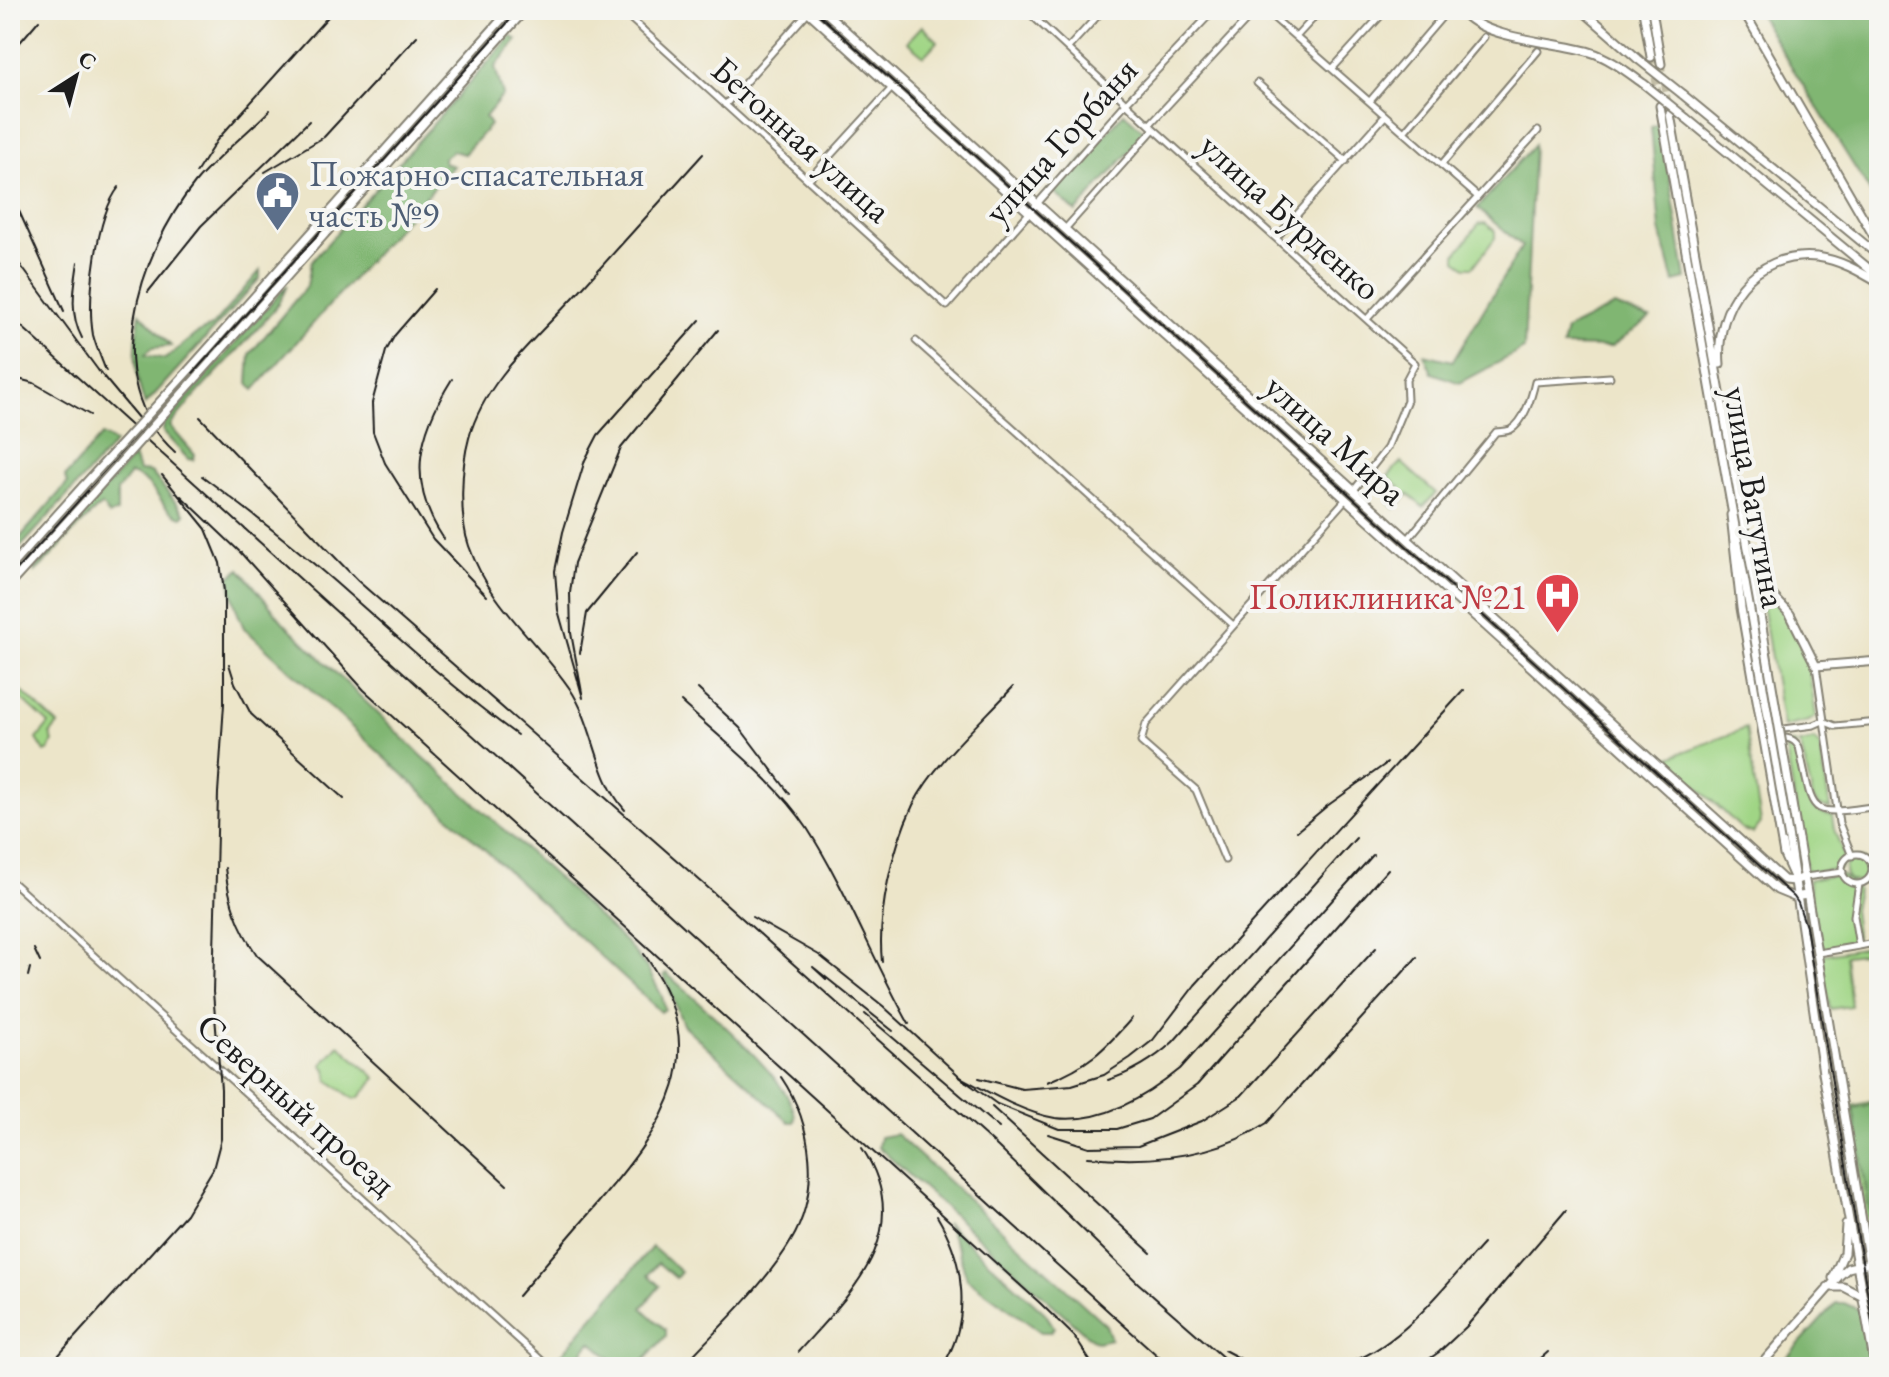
<svg xmlns="http://www.w3.org/2000/svg" width="1889" height="1377" font-family="'EB Garamond',serif">
	<style>
		.green { fill: #a0d585; stroke: #5e7850; stroke-width: 2 }
		.forest { fill: #80b672; stroke: #4e6947; stroke-width: 2 }
		.lines { fill: none; stroke-linecap: round; stroke-linejoin: round }
		.primary-tunnel { stroke: #c2bda6; stroke-width: 7; stroke-dasharray: 7 3.5; stroke-linecap: butt }
		.street-casing { stroke: #848072; stroke-width: 9 }
		.secondary-casing { stroke: #848072; stroke-width: 11 }
		.primary-casing { stroke: #848072; stroke-width: 11 }
		.street { stroke: #fff; stroke-width: 5 }
		.secondary { stroke: #fff; stroke-width: 7 }
		.primary { stroke: #fff; stroke-width: 7 }
		.tram { stroke: #1c1c1c; stroke-width: 2 }
		.rail { stroke: #1c1c1c; stroke-width: 2 }
		.secondary-bridge-casing { stroke: #848072; stroke-width: 11; stroke-linecap: butt }
		.primary-bridge-casing { stroke: #848072; stroke-width: 11; stroke-linecap: butt }
		.secondary-bridge { stroke: #fff; stroke-width: 7 }
		.primary-bridge { stroke: #fff; stroke-width: 7 }
		.labels { text-anchor: middle; stroke-width: 8; stroke-linejoin: round; paint-order: stroke }
		.street-label { font-size: 36px; fill: #1c1c1c; stroke: #f6f6f2 }
		.service-label { font-size: 36px; fill: #4e5e75; stroke: #f6f6f2; text-anchor: start }
		.health-label { font-size: 36px; fill: #be3a42; stroke: #f6f6f2; text-anchor: end }
	</style>
	<rect width="100%" height="100%" fill="#f6f6f2"/>
	<filter id="ink" filterUnits="userSpaceOnUse"><feTurbulence type="fractalNoise" baseFrequency=".0125" numOctaves="2"/><feDisplacementMap in="SourceGraphic" scale="16" xChannelSelector="R" yChannelSelector="G"/><feConvolveMatrix kernelMatrix="1 2 1 2 8 2 1 2 1" color-interpolation-filters="sRGB"/></filter>
	<filter id="wash" filterUnits="userSpaceOnUse"><feTurbulence type="fractalNoise" baseFrequency=".006" numOctaves="4" result="noise"/><feDisplacementMap in="SourceGraphic" scale="32" xChannelSelector="R" yChannelSelector="G"/><feGaussianBlur stdDeviation="1.8" result="paint"/><feColorMatrix in="noise" values="0 0 0 0 0 0 0 0 0 0 0 0 0 0 0 0 0 1.4 0 .05"/><feComposite in="paint" operator="in"/></filter>
	<g filter="url(#wash)">
		<rect width="100%" height="100%" fill="#ece5c9"/>
		<path class="green" d="M922,26L938,41L924,56L907,42Z
			M1485,223L1495,231V238L1473,267H1466L1456,260V254L1479,224Z
			M1401,462L1436,493L1423,507L1408,494L1395,509L1387,501L1400,487L1388,476Z
			M1759,588C1806,629 1807,658 1816,716L1809,721L1783,727Z
			M16,686L58,725L50,734L53,741L49,750L45,752L37,739L49,724L12,690Z
			M1746,728L1761,823L1753,833L1743,830L1667,758Z
			M1814,740L1820,746L1830,809L1819,806L1813,798L1800,743Z
			M1795,743C1800,766 1800,815 1832,815L1834,829L1844,856L1840,869L1807,873L1785,744Z
			M1845 870a12 12 0 1 1 24 0a12 12 0 1 1-24 0Z
			M1841,874L1857,889L1853,910L1857,943L1820,949L1808,880Z
			M1879,945V952L1845,956L1851,1006L1830,1009L1821,955Z
			M339,1045L376,1078L360,1097L354,1099L328,1080L326,1069L322,1065Z
			M1879,1100V1103L1853,1109L1872,1225L1879,1230V1255L1871,1249L1848,1111L1851,1106Z"/>
		<path class="forest" d="M1756,10H1879V206Z
			M511,36L517,40L495,67L503,95L485,117L490,125L464,154L453,151L443,158L444,163L453,166L254,390L248,383L250,354L307,286L311,262Z
			M1124,113L1146,133L1076,212L1054,192Z
			M1661,124L1686,279L1674,282L1660,230L1651,127Z
			M1534,145L1524,349L1460,383L1432,373L1424,354L1453,361L1522,246L1477,208Z
			M260,271V278L145,405C133,371 134,348 140,313L171,346L152,348L145,355L165,359L196,334L212,326Z
			M287,285C280,306 266,319 251,336C224,366 194,394 170,426L195,455L193,460L188,459L163,432L164,424Z
			M1614,306L1650,318L1611,347L1562,346L1566,330Z
			M102,435L115,443L10,559V549L67,484L65,477Z
			M134,456L139,471L151,472L185,514L182,517C157,510 159,482 130,474L117,491V512L109,515L102,505C76,525 59,551 35,572L34,569Z
			M240,569L283,622L421,755L552,873L629,946L647,968L662,996L665,1009L661,1012L244,628C236,611 231,596 230,577Z
			M666,973C690,995 806,1091 794,1122H789L683,1025L664,975Z
			M1879,1103V1230L1872,1225L1853,1108Z
			M896,1134L1106,1325L1111,1339L1097,1342L1090,1338L878,1147L880,1137Z
			M946,1223L1045,1313L1054,1327L1051,1332H1041L967,1279L958,1249Z
			M652,1247L681,1272L676,1278L658,1263L648,1275L660,1286L642,1308L666,1330V1336L638,1367H621L591,1342L572,1365L574,1367H559L555,1362Z
			M1836,1303H1844L1862,1311L1870,1367H1778Z"/>
	</g>
	<g filter="url(#ink)">
		<g class="lines">
			<path class="primary-tunnel" d="M1651,57L1659,98
				M1661,64L1670,114"/>
			<defs>
				<path id="street" d="M621,10L947,306L1127,102L1214,10
					M1026,10L1154,129L1415,363L1406,380L1407,400L1387,448L1354,490
					M1265,10L1478,197
					M1296,37L1321,10
					M1068,48L1103,10
					M1332,69L1386,10
					M1257,83L1346,161
					M1370,101L1447,11
					M725,105L808,12
					M1150,124L1256,10
					M1404,132L1484,37
					M1441,165L1538,51
					M808,180L892,88
					M1065,229L1154,129
					M1277,237L1385,116
					M1367,319L1538,131
					M916,341L1232,624
					M1408,539L1496,432C1501,431 1505,432 1510,430C1524,423 1532,396 1535,382L1610,377
					M1875,661L1879,682
					M1816,666L1839,823L1852,856
					M1762,732L1814,725L1823,721L1835,726L1879,722
					M1764,741C1778,739 1791,733 1799,747C1815,817 1805,816 1879,806
					M1842 869a15 15 0 1 1 30 0a15 15 0 1 1-30 0Z
					M1225,860L1196,790L1141,742L1146,724L1346,499
					M1805,877L1843,872
					M10,880L549,1367
					M1859,884L1854,916L1859,946L1879,942
					M1818,953L1859,946"/>
				<path id="secondary" d="M806,10L1777,890L1794,897L1807,895
					M823,10L1784,880L1794,881L1805,877
					M189,370L510,10
					M197,377L525,10
					M1731,515L1741,608L1765,746L1784,855L1794,877
					M10,567L83,486
					M1753,575L1790,614L1816,666L1879,661
					M10,584L92,494
					M1879,1262L1869,1263L1879,1321
					M1857,1265L1875,1367"/>
				<path id="primary" d="M1461,10C1482,40 1555,41 1590,52C1610,58 1627,72 1644,84
					M1582,10L1638,59
					M1643,10L1651,57
					M1652,10L1661,64
					M1743,10L1879,245
					M1682,94L1879,256
					M1660,106L1751,616
					M1670,114L1760,615
					M1686,118L1879,277
					M1720,364C1715,306 1753,251 1817,257C1840,260 1859,271 1879,283
					M1789,840L1823,1073L1857,1265
					M1833,1278L1844,1253L1846,1225
					M1828,1287H1844L1863,1297
					M1759,1367L1840,1275L1848,1268L1869,1263L1798,839"/>
			</defs>
			<use href="#street" class="street-casing"/>
			<use href="#secondary" class="secondary-casing"/>
			<use href="#primary" class="primary-casing"/>
			<use href="#street" class="street"/>
			<use href="#secondary" class="secondary"/>
			<use href="#primary" class="primary"/>
			<path class="tram" d="M814,10L1794,897L1798,903L1806,927L1879,1362
				M10,577L519,10
				M34,949L40,962
				M28,976L30,968"/>
			<path class="rail" d="M10,54L39,20
				M265,172L324,137L417,36
				M196,173L217,140L334,10
				M10,191L64,311
				M10,251L98,370L139,419
				M78,262C74,288 69,314 82,338
				M435,289L395,335L386,351L372,403L373,432L385,463L433,539L487,596
				M148,292L201,226L309,121
				M10,316L1170,1367
				M700,320L598,435L585,460L563,532L555,571L558,610L583,698L571,633L570,593L574,563L621,448L718,330
				M106,371C102,360 96,347 93,335C87,299 96,216 119,187
				M10,377L34,383L90,415
				M200,417L358,581L705,885L998,1147L1138,1283L1234,1367
				M175,452C97,383 138,254 195,183C217,157 246,134 270,110
				M202,476C248,510 293,545 335,582C395,635 453,688 517,735
				M181,496L240,552L364,690L1041,1304L1074,1336L1094,1367
				M444,539C406,483 418,433 452,379
				M580,653L587,613L637,552
				M229,664L235,683L251,714L344,799
				M698,689L740,728L790,794
				M681,702C722,740 776,781 807,828C847,890 873,960 909,1024
				M625,810C595,776 595,726 570,689C536,639 490,606 469,546C459,518 461,467 469,438C484,382 535,339 573,298C616,250 660,202 703,154
				M1297,831L1327,806L1387,763
				M1373,855L1180,1069C1146,1097 1102,1124 1055,1118C1023,1113 987,1091 958,1076L997,1104L1059,1129H1117L1150,1119L1197,1085L1388,869
				M225,868C229,902 238,927 257,955L507,1185
				M752,917L819,955L883,1006L966,1082
				M882,962C877,914 892,849 913,805C934,763 981,722 1013,687
				M826,979L813,967L893,1031
				M865,1014L999,1128
				M979,1078L1022,1089L1072,1085L1104,1075L1130,1058L1153,1040L1195,985L1464,690
				M1108,1080C1134,1072 1153,1060 1173,1042L1356,838
				M1047,1082C1089,1065 1103,1051 1132,1018
				M992,1107L1151,1253
				M1048,1134L1089,1147L1138,1146L1202,1121L1241,1096L1376,948
				M1088,1157C1149,1163 1214,1158 1267,1123L1417,957
				M937,1216C965,1262 972,1320 942,1367
				M518,1296C545,1265 571,1234 598,1203C666,1123 716,1054 644,954
				M1224,1350L1241,1359L1271,1367
				M798,1352C851,1293 918,1232 862,1148
				M48,1367L186,1214L213,1169L221,1139V1089L213,992L218,793L224,704V591L220,563L206,529L162,475
				M682,1367C717,1329 765,1285 791,1241C821,1191 813,1124 781,1077
				M1299,1367C1313,1366 1329,1369 1343,1365C1402,1347 1443,1287 1483,1244
				M1418,1367L1439,1352L1466,1327L1566,1210
				M1531,1367L1548,1352
				M1629,1367L1630,1366"/>
			<defs>
				<path id="secondary-bridge" d="M83,486L189,370
					M92,494L197,377"/>
				<path id="primary-bridge" d="M1638,59L1682,94
					M1644,84L1686,118
					M1760,615L1798,839
					M1751,616L1789,840"/>
			</defs>
			<use href="#secondary-bridge" class="secondary-bridge-casing"/>
			<use href="#primary-bridge" class="primary-bridge-casing"/>
			<use href="#secondary-bridge" class="secondary-bridge"/>
			<use href="#primary-bridge" class="primary-bridge"/>
		</g>
	</g>
	<defs>
		<symbol id="civic-pin" viewBox="-11 -11 22 30"><path d="M0 17L-7.5 6A9.5 9.5 0 1 1 7.5 6Z" fill="#5c6f8a" stroke="#f6f6f2"/><path d="M-.6-6.5H3V-4.5H.6V-3L4-1V1h2V6H-6V1h2V-1L-.6-3ZM-1.2 2.5V6h2.4V2.5Z" fill="#fff"/></symbol>
		<symbol id="hospital-pin" viewBox="-11 -11 22 30"><path d="M0 17L-7.5 6A9.5 9.5 0 1 1 7.5 6Z" fill="#e0444e" stroke="#f6f6f2"/><path d="M-5-5h3v3.5h4V-5h3V5h-3V1.5h-4V5h-3Z" fill="#fff"/></symbol>
	</defs>
	<g fill-rule="evenodd">
		<use href="#civic-pin" x="252" y="168" width="51" height="69"/>
		<use href="#hospital-pin" x="1532" y="570" width="51" height="69"/>
	</g>
	<g class="labels">
		<g class="street-label">
			<text transform="translate(802 139) rotate(42)" y="13">Бетонная улица</text>
			<text transform="translate(1060 140) rotate(-48)" y="13">улица Горбаня</text>
			<text transform="translate(1291 216) rotate(42)" y="13">улица Бурденко</text>
			<text transform="translate(1336 439) rotate(42)" y="13">улица Мира</text>
			<text transform="translate(1756 497) rotate(80)" y="13">улица Ватутина</text>
			<text transform="translate(297 1104) rotate(42)" y="13">Северный проезд</text>
		</g>
		<g class="service-label">
			<text x="309" y="186">Пожарно-спасательная<tspan x="309" dy="41">часть №9</tspan></text>
		</g>
		<g class="health-label">
			<text x="1527" y="609">Поликлиника №21</text>
		</g>
	</g>
	<rect width="1889" height="1377" fill="none" stroke="#f6f6f2" stroke-width="40"/>
	<g transform="translate(76 76) rotate(36)" stroke="#f6f6f2" stroke-width="6" paint-order="stroke">
	<path d="M0-6L14 30L0 20L-14 30Z" fill="#1c1c1c"/>
	<text y="-12" font-size="22" font-weight="bold" text-anchor="middle" fill="#1c1c1c">С</text>
	</g>
</svg>
